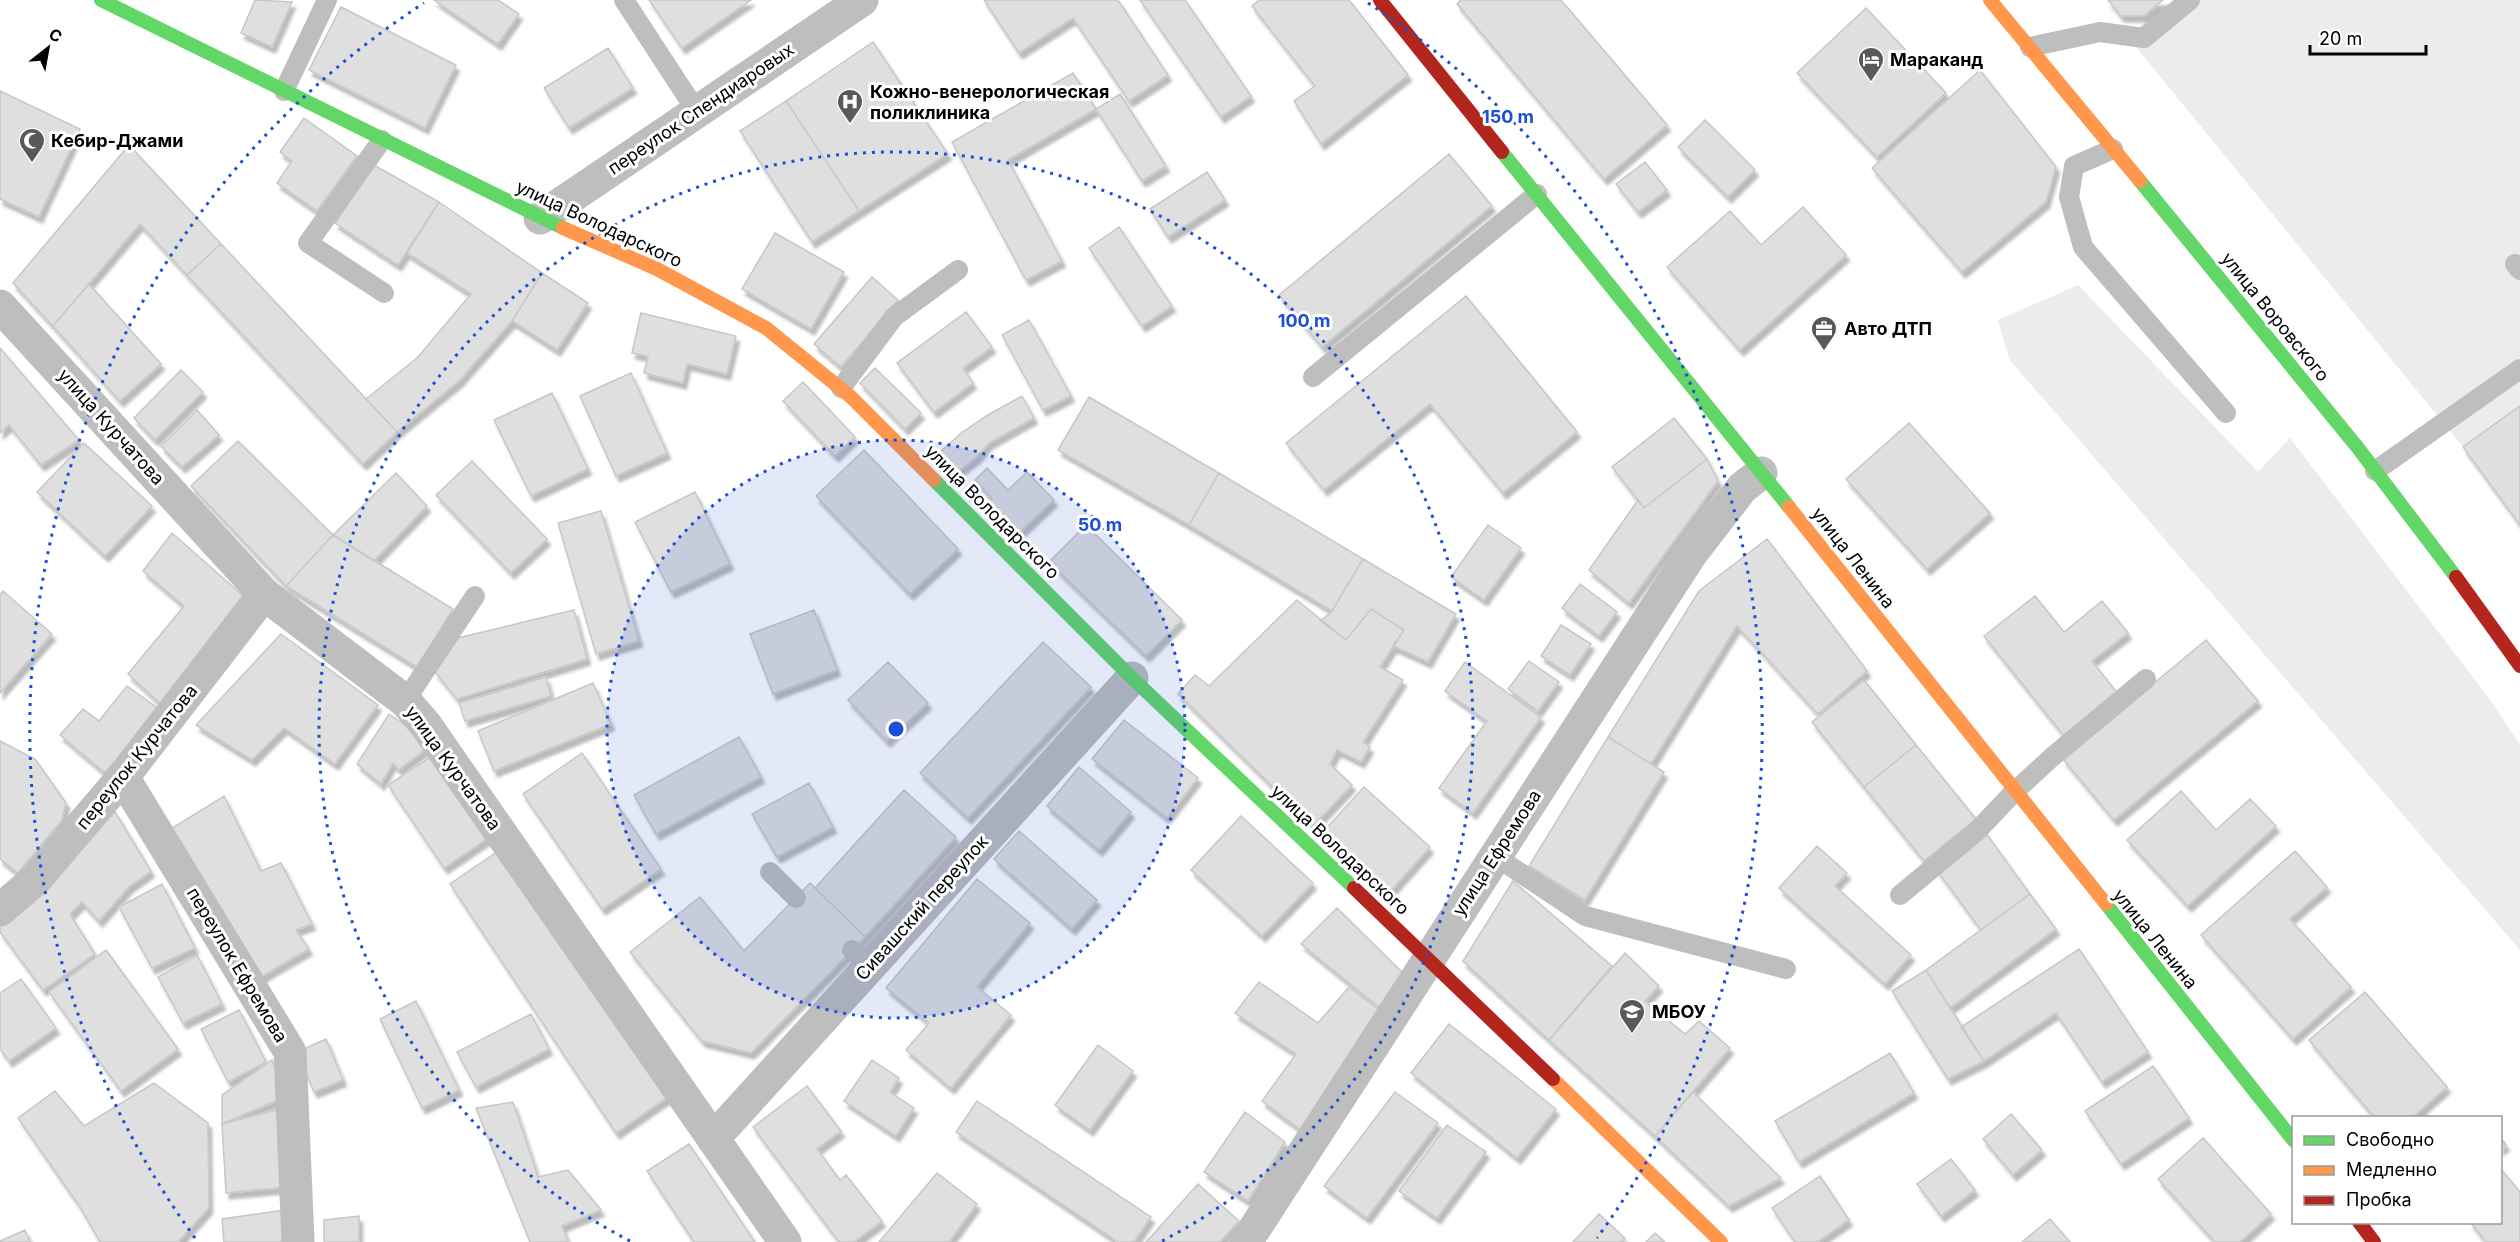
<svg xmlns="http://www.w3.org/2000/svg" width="2520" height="1242" font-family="Inter,sans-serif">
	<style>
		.green { fill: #ececec }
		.building { fill: #dfdfdf; stroke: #c7c7c7; stroke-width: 1.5; filter: url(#shadow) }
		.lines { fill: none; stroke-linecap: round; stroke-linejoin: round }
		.lane { stroke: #bebebe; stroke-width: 20 }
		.street { stroke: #bebebe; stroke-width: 33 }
		.fast { stroke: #63d668; stroke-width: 14 }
		.slow { stroke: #ff974d; stroke-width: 14 }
		.jam { stroke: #b3261e; stroke-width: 14 }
		.ring { fill: none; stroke: #1d4ed8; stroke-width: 3; stroke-dasharray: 3 6 }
		.labels { text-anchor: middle; stroke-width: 6; stroke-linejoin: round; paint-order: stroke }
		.poi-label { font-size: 18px; font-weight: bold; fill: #000; stroke: #fff; text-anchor: start }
		.street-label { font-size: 18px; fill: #000; stroke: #fff }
		.centre { fill: #1d4ed8; stroke: #fff; stroke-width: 3 }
		.ring-label { font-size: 18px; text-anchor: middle; font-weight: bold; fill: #1d4ed8; stroke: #fff; stroke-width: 6; stroke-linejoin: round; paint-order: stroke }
	</style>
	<defs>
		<filter id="shadow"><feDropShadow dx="3.5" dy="6" stdDeviation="1.5" flood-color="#0004"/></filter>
	</defs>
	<rect width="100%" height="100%" fill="#fff"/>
	<path class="green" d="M2172,0H2520V406L2463,447L2127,36Z
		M2078,285L2258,472L2290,438L2491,701L2520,745V950L2009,359L1998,320Z"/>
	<path class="building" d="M255,0L292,2L272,47L241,33Z
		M434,0H498L519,14L498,44Z
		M649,0H751L682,48Z
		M984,0H1118L1168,75L1129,101L1073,18L1019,53Z
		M1140,0H1185L1251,96L1221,117Z
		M1259,0H1349L1408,75L1321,144L1294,101L1315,86L1252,6Z
		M1461,0H1561L1667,125L1604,179L1457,4Z
		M2108,0H2163L2144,16H2121Z
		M341,7L456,65L425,128L309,70Z
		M1866,8L1946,93L1877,157L1797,73Z
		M873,42L948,154L859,211L786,101Z
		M608,48L633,88L569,128L544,88Z
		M1980,70L2056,167L2046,202L1962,272L1872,168Z
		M1073,73L1096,109L1008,160L1062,261L1026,280L952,142Z
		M0,91L80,129L39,217L0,199Z
		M1120,94L1166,166L1142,181L1096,109Z
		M786,101L859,211L812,242L740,131Z
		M304,118L357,156L317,211L277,183L292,161L280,152Z
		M1705,120L1755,170L1728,197L1678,147Z
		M129,145L221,244L187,275L140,224L53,326L13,283Z
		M1449,154L1492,206L1322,347L1279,295Z
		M1645,162L1667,190L1638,212L1616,184Z
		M374,165L439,202L398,265L335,223Z
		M1207,172L1225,200L1168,237L1150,209Z
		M439,202L542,273L512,321L459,381L397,432L366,399L417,358L471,294L407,253Z
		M1803,207L1846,255L1740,350L1667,267L1730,211L1761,245Z
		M1119,227L1172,306L1142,326L1089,248Z
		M775,233L844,272L811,329L742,289Z
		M221,244L397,432L363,464L187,275Z
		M542,273L588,303L557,350L512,321Z
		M872,277L898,300L841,367L814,344Z
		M89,284L161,364L120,401L53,326Z
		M1466,296L1577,432L1503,493L1430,404L1324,490L1286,443Z
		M966,312L992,347L963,368L973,383L934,412L897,363Z
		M641,313L736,336L727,374L687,364L683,383L644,373L648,356L632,353Z
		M1029,320L1071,396L1043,410L1002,335Z
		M0,348L79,440L41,465L9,425L0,433Z
		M875,368L921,413L905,429L860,383Z
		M181,370L203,392L155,440L134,418Z
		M631,373L667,453L616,476L580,396Z
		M803,382L855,437L835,456L783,401Z
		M552,393L588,469L531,496L494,420Z
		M1022,396L1034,418L989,443L977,457L956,473L937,455L961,433L988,415Z
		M1089,397L1219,473L1189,525L1058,450Z
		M2520,406V525L2463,447Z
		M197,410L219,435L182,467L161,446Z
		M1674,418L1707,459L1644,508L1612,467Z
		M1909,423L1990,513L1927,569L1846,479Z
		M238,441L333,535L286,586L191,486Z
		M84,443L152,506L105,556L37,492Z
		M864,450L958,549L910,594L816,496Z
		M1707,459L1718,481L1629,603L1589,570L1638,500L1644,508Z
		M472,461L547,539L511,573L436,495Z
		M987,468L1008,490L1027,472L1054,500L1018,534L988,502L992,498L975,480Z
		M396,473L427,506L374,561L333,535Z
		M1219,473L1363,559L1332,611L1189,525Z
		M695,492L730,564L671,592L635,522Z
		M601,511L639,641L596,654L558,523Z
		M1086,525L1182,620L1146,656L1049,562Z
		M1488,525L1521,548L1484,600L1451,577Z
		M172,533L248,600L164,707L128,674L184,606L143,571Z
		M333,535L453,609L417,667L286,586Z
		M1767,539L1867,671L1818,714L1737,626L1651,764L1608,737L1699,591Z
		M1363,559L1456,614L1428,662L1393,646L1404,630L1371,609L1346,640L1321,621L1332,611Z
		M1580,584L1617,612L1599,636L1562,608Z
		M3,591L52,634L0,693V595Z
		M2035,596L2064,632L2102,601L2128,633L2092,661L2118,694L2064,736L1984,636Z
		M1297,600L1346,640L1371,609L1404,630L1380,667L1403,680L1363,742L1370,747L1361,762L1337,750L1330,764L1352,785L1313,826L1178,694L1195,675L1209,686Z
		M574,610L587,659L457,699L435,672L458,638Z
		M814,610L837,670L773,694L750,634Z
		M1561,625L1591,644L1570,675L1541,656Z
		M281,634L378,705L335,764L284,728L252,760L196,725Z
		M2206,640L2258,701L2114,820L2063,759Z
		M1043,642L1091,687L968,818L920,773Z
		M1529,661L1559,682L1538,711L1508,689Z
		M888,662L928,703L887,741L848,700Z
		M1465,662L1541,717L1473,813L1439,788L1487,721L1445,691Z
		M546,677L551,696L465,721L459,703Z
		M1864,680L1916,745L1864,787L1812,722Z
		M593,683L611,724L494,771L478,731Z
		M127,686L159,709L105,773L60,735L83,709L99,721Z
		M389,714L415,732L427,748L399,770L393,763L381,784L357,764Z
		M1124,720L1198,778L1167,818L1092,759Z
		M739,737L761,777L656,834L634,795Z
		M1608,737L1664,772L1585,900L1529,866Z
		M0,741L35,759L66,803L62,820L18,873L0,859Z
		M1916,745L1976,819L1924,861L1864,787Z
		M582,753L661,869L602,909L523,794Z
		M432,756L488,838L444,868L388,785Z
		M1079,767L1131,812L1099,850L1047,806Z
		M809,783L833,827L777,857L752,814Z
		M1364,787L1430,847L1389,893L1322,833Z
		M904,790L956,837L865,937L815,888Z
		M2181,791L2216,830L2250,799L2276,826L2188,906L2127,840Z
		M224,796L261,871L281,863L312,924L296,930L309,949L261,977L166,832Z
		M115,812L151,871L129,887L99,921L82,902L70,914L95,954L43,990L0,932V926Z
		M1241,816L1313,883L1262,936L1191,870Z
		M1019,831L1097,900L1072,929L994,859Z
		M1985,832L2030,894L1981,930L1936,869Z
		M1817,846L1847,873L1835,886L1911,955L1885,984L1779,888Z
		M498,851L668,1097L616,1133L450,884Z
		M2295,851L2327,887L2290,919L2351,987L2293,1039L2201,935Z
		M977,879L1030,923L977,987L1011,1015L951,1088L906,1050L929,1023L886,988Z
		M1513,881L1612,966L1549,1040L1463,961Z
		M810,883L865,937L751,1053L702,1041L630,952L700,897L744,951Z
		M162,884L195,948L152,968L119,907Z
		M2030,894L2056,929L1950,1008L1926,970Z
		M1337,908L1405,975L1379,1007L1301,944Z
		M2079,949L2148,1052L2102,1082L2056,1013L1984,1061L1961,1027Z
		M106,950L178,1049L121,1091L49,992Z
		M1625,953L1659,986L1645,1001L1685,1034L1699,1021L1730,1048L1655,1136L1549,1040Z
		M197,955L222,1004L183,1023L158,977Z
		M1926,970L1984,1061L1948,1079L1892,991Z
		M21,979L56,1028L9,1061L0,1049V993Z
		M1259,982L1318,1023L1349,987L1381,1011L1301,1130L1262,1101L1296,1054L1235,1013Z
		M2365,992L2447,1087L2412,1118H2375L2309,1040Z
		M416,1001L459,1090L422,1108L380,1019Z
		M239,1010L266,1062L228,1082L201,1029Z
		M531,1014L549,1049L476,1087L457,1052Z
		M1449,1024L1556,1109L1517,1158L1411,1073Z
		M326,1039L343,1080L314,1092L297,1052Z
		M1098,1045L1133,1071L1090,1130L1055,1105Z
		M1890,1053L1914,1093L1799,1162L1775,1121Z
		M272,1060L285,1097L222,1124V1095Z
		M872,1060L899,1078L890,1092L914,1108L896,1136L844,1101Z
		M2153,1066L2189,1118L2121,1164L2085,1111Z
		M154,1083L208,1123L209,1208L178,1242H100L80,1207L18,1118L55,1091L84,1126Z
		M807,1086L841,1131L817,1149L840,1180L846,1175L882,1221L854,1242H839L753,1127Z
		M1395,1092L1438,1123L1367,1218L1324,1186Z
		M1693,1092L1781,1178L1729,1206L1655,1136Z
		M977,1101L1151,1217L1134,1242H1118L956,1132Z
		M513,1102L538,1177L568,1170L601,1210L562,1226L568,1242H530L476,1108Z
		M276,1110L289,1187L226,1193L222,1124Z
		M1245,1112L1285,1142L1248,1201L1204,1172Z
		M2011,1114L2042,1150L2013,1175L1983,1139Z
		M1447,1125L1486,1152L1437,1218L1399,1191Z
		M2500,1137L2506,1145L2500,1149Z
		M2203,1138L2271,1214L2240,1242H2215L2158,1179Z
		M689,1144L755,1242H694L647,1171Z
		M1951,1159L1975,1190L1941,1216L1917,1184Z
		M2500,1168L2520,1192V1242H2486L2470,1222H2500Z
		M937,1173L977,1204L949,1242H879Z
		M1820,1176L1849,1220L1817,1242H1795L1772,1208Z
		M1198,1184L1239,1221L1220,1242H1146Z
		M284,1210L288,1242H224L222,1219Z
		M1599,1214L1625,1238L1622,1242H1573Z
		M359,1216V1242H324V1220Z
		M2050,1219L2070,1242H2022Z
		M25,1230L30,1242H0V1241Z
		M1655,1233L1665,1242H1646Z"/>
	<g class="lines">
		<path class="lane" d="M624,0L697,112
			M2030,47L2100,32L2144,38L2190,0
			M284,91L327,0
			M382,140L308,243L384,293
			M2113,149L2074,166L2069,197L2083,247L2226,413
			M2515,264L2520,270
			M1313,377L1537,194
			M841,388L894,317L958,270
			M2375,471L2520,369
			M405,701L475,596
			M1495,856L1585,916L1786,969
			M770,872L796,898
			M1900,895L1976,832L2014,792L2051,758L2146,679
			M852,950L870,966"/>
		<path class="street" d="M540,218L862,0
			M0,306L264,594L405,701L425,724L785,1242
			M123,777L290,1052L298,1242
			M0,910L36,879L123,777L264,594
			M713,1139L1132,678
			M1246,1242L1691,554L1742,488L1761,473"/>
		<path class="fast" d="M101,0L563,228
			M1502,152L1789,507
			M2140,181L2358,448L2456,577
			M934,480L1132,678L1354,888
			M2106,904L2294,1141"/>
		<path class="slow" d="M1990,0L2140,181
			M563,228L657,269L766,328L851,397L934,480
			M1789,507L2106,904
			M1553,1079L1721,1242"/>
		<path class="jam" d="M1380,0L1502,152
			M2456,577L2520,666
			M1354,888L1553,1079
			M2359,1222L2374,1242"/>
	</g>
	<circle cx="896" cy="729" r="289" fill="#1d4ed8" fill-opacity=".12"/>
	<g class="ring">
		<circle cx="896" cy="729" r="289"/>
		<path d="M630 1241A577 577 0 1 1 1162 1241"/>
		<path d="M195 1238A866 866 0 0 1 424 3M1368 3A866 866 0 0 1 1597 1238"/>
	</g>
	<defs>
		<symbol id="hotel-pin" viewBox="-11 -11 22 30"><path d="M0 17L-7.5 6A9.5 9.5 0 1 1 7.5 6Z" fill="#595959" stroke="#fff"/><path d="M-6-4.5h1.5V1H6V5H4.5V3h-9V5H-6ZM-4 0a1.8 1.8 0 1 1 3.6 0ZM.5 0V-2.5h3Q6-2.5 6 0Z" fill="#fff"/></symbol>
		<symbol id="hospital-pin" viewBox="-11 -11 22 30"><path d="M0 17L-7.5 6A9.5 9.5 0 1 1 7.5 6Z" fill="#595959" stroke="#fff"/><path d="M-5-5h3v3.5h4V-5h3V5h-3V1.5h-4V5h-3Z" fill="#fff"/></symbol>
		<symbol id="mosque-pin" viewBox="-11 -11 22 30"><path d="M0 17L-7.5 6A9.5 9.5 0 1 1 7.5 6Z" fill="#595959" stroke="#fff"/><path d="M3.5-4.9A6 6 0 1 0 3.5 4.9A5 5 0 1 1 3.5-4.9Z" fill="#fff"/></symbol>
		<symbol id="office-pin" viewBox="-11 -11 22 30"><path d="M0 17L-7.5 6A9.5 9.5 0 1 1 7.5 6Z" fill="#595959" stroke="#fff"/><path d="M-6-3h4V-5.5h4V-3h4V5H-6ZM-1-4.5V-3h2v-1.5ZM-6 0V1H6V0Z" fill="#fff"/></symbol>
		<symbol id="school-pin" viewBox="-11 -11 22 30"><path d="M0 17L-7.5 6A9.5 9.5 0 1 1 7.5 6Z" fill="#595959" stroke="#fff"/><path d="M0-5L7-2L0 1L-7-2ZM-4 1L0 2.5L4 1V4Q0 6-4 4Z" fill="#fff"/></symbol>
	</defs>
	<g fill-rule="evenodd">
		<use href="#hotel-pin" x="1856" y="45" width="30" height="40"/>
		<use href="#hospital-pin" x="835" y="87" width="30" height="40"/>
		<use href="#mosque-pin" x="17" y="126" width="30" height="40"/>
		<use href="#office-pin" x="1809" y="314" width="30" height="40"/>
		<use href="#school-pin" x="1617" y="997" width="30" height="40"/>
	</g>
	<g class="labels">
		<g class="poi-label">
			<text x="1890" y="66">Мараканд</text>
			<text x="870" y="98">Кожно-венерологическая<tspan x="870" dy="21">поликлиника</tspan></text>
			<text x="51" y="147">Кебир-Джами</text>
			<text x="1844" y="335">Авто ДТП</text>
			<text x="1652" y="1018">МБОУ</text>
		</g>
		<g class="street-label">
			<text transform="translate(701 109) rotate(-34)" y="6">переулок Спендиаровых</text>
			<text transform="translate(599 224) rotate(25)" y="6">улица Володарского</text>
			<text transform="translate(2275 317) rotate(51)" y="6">улица Воровского</text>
			<text transform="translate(111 427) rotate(48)" y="6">улица Курчатова</text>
			<text transform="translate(992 512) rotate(45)" y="6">улица Володарского</text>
			<text transform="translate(1853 558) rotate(52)" y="6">улица Ленина</text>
			<text transform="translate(137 757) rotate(-51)" y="6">переулок Курчатова</text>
			<text transform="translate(453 768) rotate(54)" y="6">улица Курчатова</text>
			<text transform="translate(1340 850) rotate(43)" y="6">улица Володарского</text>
			<text transform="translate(1497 853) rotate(-57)" y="6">улица Ефремова</text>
			<text transform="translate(922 908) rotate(-48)" y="6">Сивашский переулок</text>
			<text transform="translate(2155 939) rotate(51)" y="6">улица Ленина</text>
			<text transform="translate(237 965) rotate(59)" y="6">переулок Ефремова</text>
		</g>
	</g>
	<circle cx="896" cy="729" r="9" class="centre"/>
	<g class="ring-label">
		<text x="1508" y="123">150 m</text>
		<text x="1304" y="327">100 m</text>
		<text x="1100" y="531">50 m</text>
	</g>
	<rect x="2292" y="1116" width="210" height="108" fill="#ffffff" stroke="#999999" stroke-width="1.5"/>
	<rect x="2304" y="1136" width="30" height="9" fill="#63d668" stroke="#999999" stroke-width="1.5"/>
	<text x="2346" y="1146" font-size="18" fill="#000000">Свободно</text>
	<rect x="2304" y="1166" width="30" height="9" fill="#ff974d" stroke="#999999" stroke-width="1.5"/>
	<text x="2346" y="1176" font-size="18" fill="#000000">Медленно</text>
	<rect x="2304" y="1196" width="30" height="9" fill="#b3261e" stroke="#999999" stroke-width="1.5"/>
	<text x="2346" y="1206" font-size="18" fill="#000000">Пробка</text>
	<g transform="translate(48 48) rotate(31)" stroke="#ffffff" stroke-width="4.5" paint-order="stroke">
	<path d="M0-4.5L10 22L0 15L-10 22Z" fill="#000000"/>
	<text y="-9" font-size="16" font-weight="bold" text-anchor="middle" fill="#000000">С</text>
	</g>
	<path d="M2310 45v9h116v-9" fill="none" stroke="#000000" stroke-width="3"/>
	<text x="2319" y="45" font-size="18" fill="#000000" stroke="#ffffff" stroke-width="4.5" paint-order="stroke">20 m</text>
</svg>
